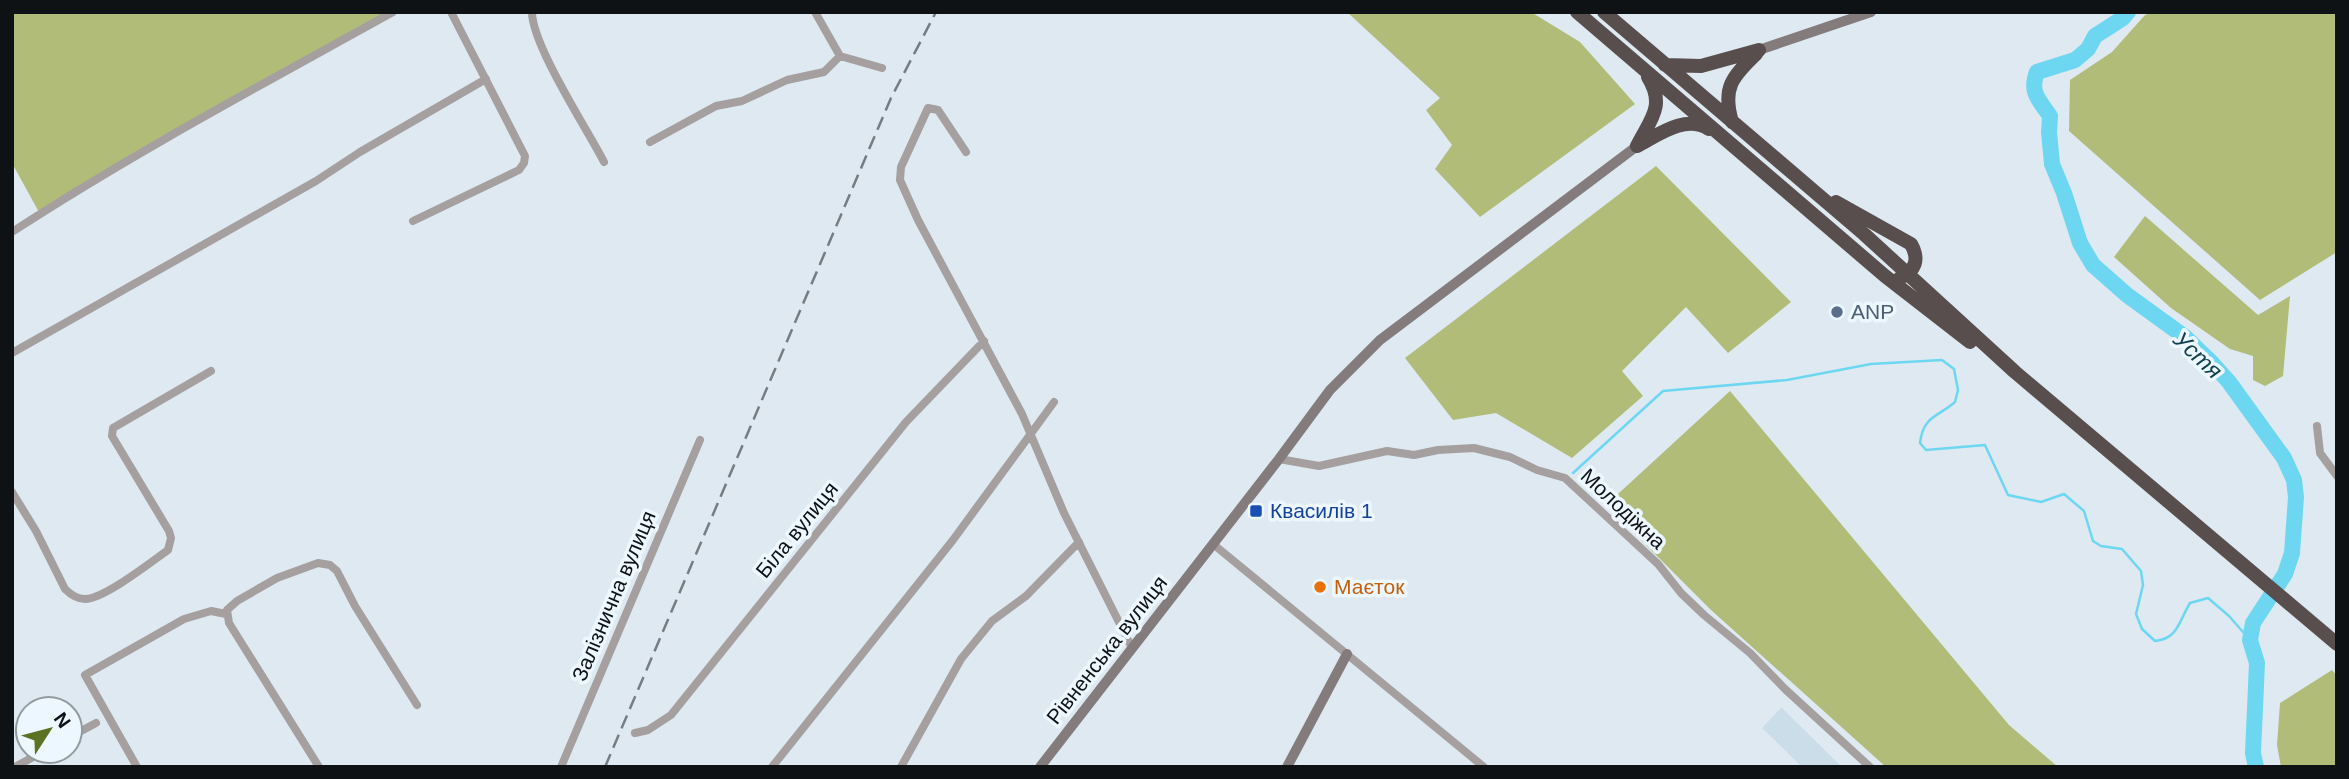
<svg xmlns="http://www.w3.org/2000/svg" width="2349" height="779" font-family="Arial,sans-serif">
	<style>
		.built { fill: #ccddea }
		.green { fill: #b0bc78 }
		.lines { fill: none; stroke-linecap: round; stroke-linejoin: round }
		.stream { stroke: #6dd7f2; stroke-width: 2.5 }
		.river { stroke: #6dd7f2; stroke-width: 16 }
		.street { stroke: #a59f9f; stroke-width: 8 }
		.secondary { stroke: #847c7c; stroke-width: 10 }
		.highway { stroke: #594e4e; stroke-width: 14 }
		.rail { stroke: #767d82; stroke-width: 2.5; stroke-dasharray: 14 7; stroke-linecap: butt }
		.service-dot { fill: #5c6f8a; stroke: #ecf7ff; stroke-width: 2.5 }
		.transit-dot { fill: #1a4fb4; stroke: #ecf7ff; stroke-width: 2.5 }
		.food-dot { fill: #e8710a; stroke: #ecf7ff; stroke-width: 2.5 }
		.labels { text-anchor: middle; stroke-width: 7; stroke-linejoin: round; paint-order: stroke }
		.service-label { font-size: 21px; fill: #4e5e75; stroke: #ecf7ff; text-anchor: start }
		.street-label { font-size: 21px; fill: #0e1214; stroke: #ecf7ff }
		.transit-label { font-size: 21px; fill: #164399; stroke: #ecf7ff; text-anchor: start }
		.food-label { font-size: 21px; fill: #c56008; stroke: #ecf7ff; text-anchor: start }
		.water-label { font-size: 23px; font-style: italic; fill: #11414d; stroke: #ecf7ff }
	</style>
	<rect width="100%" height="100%" fill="#dfe9f2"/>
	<path class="built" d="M1782,707V708L1842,767H1802L1762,728Z"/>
	<path class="green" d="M12,12H393L40,214L12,163Z
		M1347,12H1531L1580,42L1635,104L1480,217L1435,169L1452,145L1426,110L1440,98Z
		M2153,12H2337V252L2260,300L2069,131L2070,80L2112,52L2145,15Z
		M1656,166L1791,302L1728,353L1686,307L1622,371L1643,396L1572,458L1496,413L1453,420L1405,358Z
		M2145,216L2258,315L2290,296L2283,376L2265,386L2253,380V356L2230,349L2171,308L2114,257Z
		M1730,391L2009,725L2058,767H1886L1711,610L1606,505Z
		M2332,670L2337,676V767H2281L2277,745L2280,703Z"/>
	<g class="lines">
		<path class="stream" d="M1573,473L1663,391L1787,380L1871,364L1942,360L1954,369L1958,390L1955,402C1938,417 1923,416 1920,443L1926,450L1985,445L2008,495L2041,502L2064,494L2084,511L2093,541L2101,546L2122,549L2141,571L2143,585L2136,614L2142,629L2155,641C2178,639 2179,621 2190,603L2208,598L2229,616L2250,640"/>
		<path class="river" d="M2128,12L2123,18L2095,36L2088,49L2075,60L2037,72C2029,92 2039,100 2050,116L2049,132L2052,164L2064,193L2080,243L2093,265L2127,295L2185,337L2212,363L2229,382L2284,458L2294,480L2296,497L2292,553L2285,574L2253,623L2250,640L2257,663L2253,753L2256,767"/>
		<path class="street" d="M532,12C532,45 587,129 604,162
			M815,12L840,56L882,68
			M650,142L716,106L742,101L787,80L824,72L840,56
			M966,152L938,110L928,108L901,167L900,180L918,220L1022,414L1064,513L1132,648
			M413,221L519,170L524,163L525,156L451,12
			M12,232C135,152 265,83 393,12
			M12,353L316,181L360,152L486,79
			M2317,426L2320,453L2337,476
			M1279,459L1319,466L1387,451L1414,455L1438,450L1474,448L1510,457L1537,470L1565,478L1658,564L1681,593L1704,615L1750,653L1785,689L1870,767
			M12,492L36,531L65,589C71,595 77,599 85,599C104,599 151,562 168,550L171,538L169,531L112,436L113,428L211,371
			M1213,544L1484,767
			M635,733L648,730L671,715L906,422L984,341
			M70,737L96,723
			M15,767L44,751
			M137,767L85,675L184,619L211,611L226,614
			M319,767L229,623L227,610L237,601L277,578L318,563L330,565L337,571L355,606L417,705
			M561,767L700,440
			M772,767L953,540L1054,402
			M901,767L961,659L992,621L1026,596L1079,542"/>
		<path class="secondary" d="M1759,50L1871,12
			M1040,767L1279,459L1330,390L1380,340L1637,146
			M1287,767L1347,654"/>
		<path class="highway" d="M1577,12L1885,276L1970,342
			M1604,12L1864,234L2015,372L2337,644
			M1665,65L1701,66L1759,50
			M1732,122C1722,88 1732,77 1756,54
			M1637,146C1658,135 1685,114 1709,129
			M1637,146C1650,120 1666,106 1648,77
			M1836,202L1911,244C1920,260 1915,271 1900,278"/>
		<path class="rail" d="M605,767L891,98L936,12"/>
	</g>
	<circle class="service-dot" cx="1837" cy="312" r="7"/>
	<rect class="transit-dot" x="1249" y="504" width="14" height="14" rx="3.5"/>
	<circle class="food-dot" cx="1320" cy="587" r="7"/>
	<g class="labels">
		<g class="service-label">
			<text x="1851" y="319">ANP</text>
		</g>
		<g class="street-label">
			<text transform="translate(1623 509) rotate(43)" y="7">Молодіжна</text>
			<text transform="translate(797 530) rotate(-51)" y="7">Біла вулиця</text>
			<text transform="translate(614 596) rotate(-67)" y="7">Залізнична вулиця</text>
			<text transform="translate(1107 650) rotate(-52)" y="7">Рівненська вулиця</text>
		</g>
		<g class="transit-label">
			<text x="1270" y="518">Квасилів 1</text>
		</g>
		<g class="food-label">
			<text x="1334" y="594">Маєток</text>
		</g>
		<g class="water-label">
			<text transform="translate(2198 355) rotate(43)" y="8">Устя</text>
		</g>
	</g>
	<rect width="2349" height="779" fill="none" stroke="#0e1214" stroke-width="28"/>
	<g transform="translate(49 730) rotate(54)"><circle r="33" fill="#ecf7ff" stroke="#939ba1" stroke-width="2"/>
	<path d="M0-5L12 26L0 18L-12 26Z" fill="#5c7223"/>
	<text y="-10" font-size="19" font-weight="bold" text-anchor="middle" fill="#0e1214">N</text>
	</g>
</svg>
